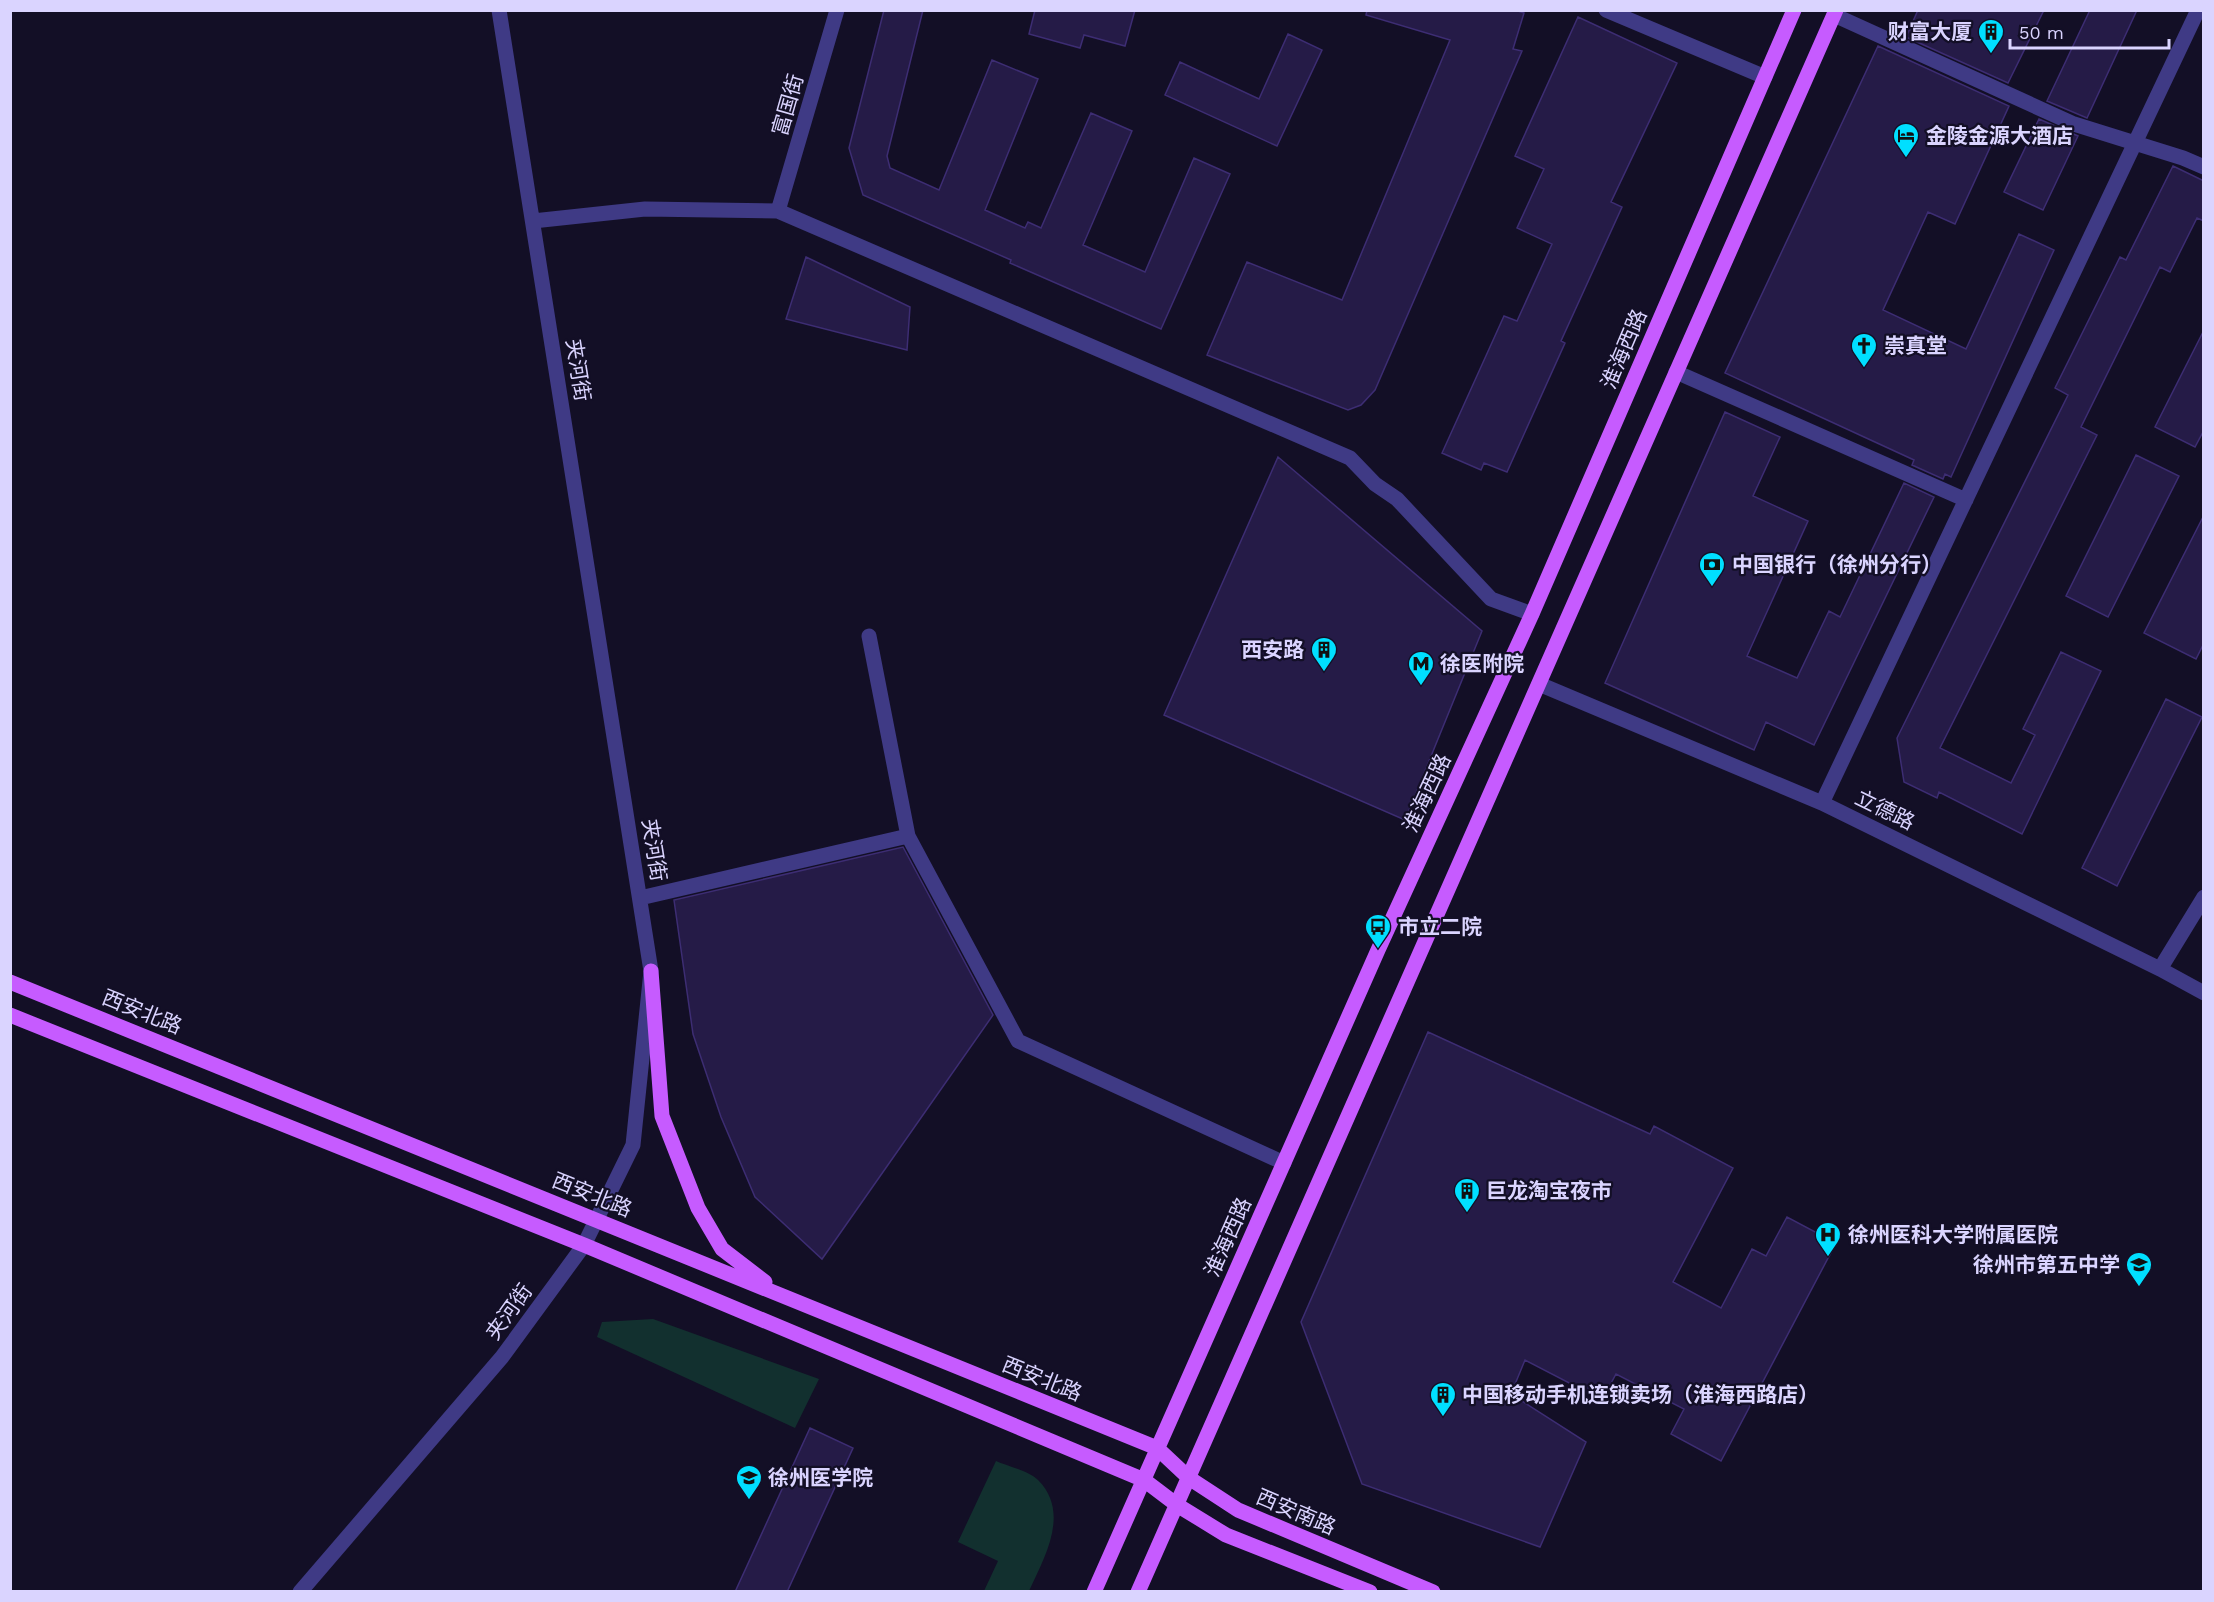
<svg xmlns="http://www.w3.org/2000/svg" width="2214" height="1602" font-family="'Work Sans','Noto Sans SC',sans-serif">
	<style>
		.green { fill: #12302f }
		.building { fill: #251b47; stroke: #3d2d73; stroke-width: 1.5 }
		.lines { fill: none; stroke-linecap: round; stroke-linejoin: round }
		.minor { stroke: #3f3a85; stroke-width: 15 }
		.major { stroke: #c65bff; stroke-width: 15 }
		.labels { text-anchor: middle; stroke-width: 4.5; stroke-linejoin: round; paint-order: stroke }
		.poi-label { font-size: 21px; font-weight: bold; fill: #dad4ff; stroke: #130f26; text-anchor: start }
		.street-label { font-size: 21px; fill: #dad4ff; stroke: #130f26 }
	</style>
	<rect width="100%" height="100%" fill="#130f26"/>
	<path class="green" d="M653,1319L819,1379L795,1428L597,1337L602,1322Z
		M996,1461C1007,1466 1029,1471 1038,1480C1071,1513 1044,1558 1029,1591H984L998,1561L958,1542Z"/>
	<path class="building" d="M884,10H923L887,156L890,168L939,190L992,60L1038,79L985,210L1025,228L1028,222L1041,228L1091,113L1132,131L1083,245L1145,272L1194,158L1230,174L1161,329L1010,263L1011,260L863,195L849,148Z
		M1035,10H1135L1125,46L1084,35L1080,48L1029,34Z
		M1367,10H1515L1524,13L1513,49L1522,51L1375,390L1361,405L1348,410L1207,355L1247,262L1342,300L1450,40L1366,15Z
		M1918,10H2044L2008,83L1906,37Z
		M2090,10H2137L2087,118L2047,101Z
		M1578,17L1677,63L1611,202L1622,207L1561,341L1565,343L1507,472L1484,463L1481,470L1442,453L1504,316L1517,321L1552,244L1517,228L1544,169L1515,156Z
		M1288,34L1322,50L1277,146L1165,95L1180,62L1259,99Z
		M1878,46L2009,106L1955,224L1928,212L1883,310L1966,349L2019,234L2054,250L1951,477L1945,474L1943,479L1912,465L1914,460L1725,373Z
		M2039,119L2078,136L2043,210L2004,192Z
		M2173,166L2204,181V221L2197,218L2170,272L2160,267L2081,427L2097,435L1940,748L2011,783L2035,735L2023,729L2061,652L2101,671L2022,834L1939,792L1937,798L1904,782L1897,738L2068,395L2055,388L2120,257L2126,260Z
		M806,257L910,307L907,350L786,319Z
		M2204,330V430L2195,447L2155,427Z
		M1725,412L1780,437L1753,496L1808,521L1747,656L1797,678L1829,611L1840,617L1904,483L1934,497L1814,745L1766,722L1754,750L1605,683Z
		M2136,455L2179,476L2108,617L2066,596Z
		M1278,457L1482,631L1405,820L1164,715Z
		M2204,515V643L2196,659L2144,633Z
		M2166,699L2202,717L2117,886L2082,868Z
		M903,847L993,1015L822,1259L755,1197L721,1117L693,1034L674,900Z
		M1428,1032L1650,1134L1654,1126L1733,1168L1673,1282L1721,1308L1752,1249L1766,1256L1787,1217L1836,1243L1721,1461L1671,1434L1684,1409L1616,1374L1602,1400L1525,1360L1511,1394L1586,1442L1540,1547L1362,1484L1301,1322Z
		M810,1428L853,1448L787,1592H735Z"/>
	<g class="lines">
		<path class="minor" d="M1606,10L1765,77
			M1834,15L2074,124L2183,158L2204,167
			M778,211L837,10
			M533,221L645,209L778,211L1350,458L1375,484L1397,499L1491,599L1532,614
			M1676,372L1966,500
			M869,636L908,836L1018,1041L1284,1163
			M1539,684L1822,803L2160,969L2204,993
			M1822,803L2198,10
			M640,898L908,836
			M2160,969L2204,897
			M300,1592L502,1357L584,1245L633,1145L651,971L499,10"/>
		<path class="major" d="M651,971L662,1116L698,1208L722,1249L765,1282
			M10,982L1157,1448L1189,1478L1238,1510L1433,1592
			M10,1015L584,1245L1144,1480L1177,1505L1226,1535L1370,1592
			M1094,1592L1378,950L1532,614L1794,10
			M1138,1592L1836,10"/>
	</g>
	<defs>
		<symbol id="building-pin" viewBox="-11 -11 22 30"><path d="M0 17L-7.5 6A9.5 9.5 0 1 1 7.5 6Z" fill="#00dfff" stroke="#130f26"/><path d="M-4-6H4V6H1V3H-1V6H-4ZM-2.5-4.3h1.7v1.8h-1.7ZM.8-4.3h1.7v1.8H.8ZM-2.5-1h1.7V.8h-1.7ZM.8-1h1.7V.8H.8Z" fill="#111"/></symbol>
		<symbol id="hotel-pin" viewBox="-11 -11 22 30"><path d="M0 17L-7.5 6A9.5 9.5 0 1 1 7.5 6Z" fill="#00dfff" stroke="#130f26"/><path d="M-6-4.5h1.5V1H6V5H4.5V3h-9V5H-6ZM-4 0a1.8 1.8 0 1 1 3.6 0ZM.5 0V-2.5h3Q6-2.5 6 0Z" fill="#111"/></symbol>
		<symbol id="church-pin" viewBox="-11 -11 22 30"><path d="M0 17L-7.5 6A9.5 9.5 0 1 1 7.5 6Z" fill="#00dfff" stroke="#130f26"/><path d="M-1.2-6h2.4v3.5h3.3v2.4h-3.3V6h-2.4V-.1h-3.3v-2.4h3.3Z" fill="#111"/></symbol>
		<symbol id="bank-pin" viewBox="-11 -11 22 30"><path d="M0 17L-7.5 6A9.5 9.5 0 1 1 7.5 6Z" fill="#00dfff" stroke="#130f26"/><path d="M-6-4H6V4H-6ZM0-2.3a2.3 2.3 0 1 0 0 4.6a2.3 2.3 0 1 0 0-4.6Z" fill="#111"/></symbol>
		<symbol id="metro-pin" viewBox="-11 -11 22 30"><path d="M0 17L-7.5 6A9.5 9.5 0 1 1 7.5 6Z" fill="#00dfff" stroke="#130f26"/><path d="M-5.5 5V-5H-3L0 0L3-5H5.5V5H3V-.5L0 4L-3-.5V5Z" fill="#111"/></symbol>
		<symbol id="bus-pin" viewBox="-11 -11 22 30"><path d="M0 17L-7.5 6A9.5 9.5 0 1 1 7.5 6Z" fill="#00dfff" stroke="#130f26"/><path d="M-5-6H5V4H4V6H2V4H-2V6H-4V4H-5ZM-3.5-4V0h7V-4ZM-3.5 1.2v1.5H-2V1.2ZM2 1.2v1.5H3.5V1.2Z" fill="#111"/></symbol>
		<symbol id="hospital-pin" viewBox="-11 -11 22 30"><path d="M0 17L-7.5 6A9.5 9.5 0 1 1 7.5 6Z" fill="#00dfff" stroke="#130f26"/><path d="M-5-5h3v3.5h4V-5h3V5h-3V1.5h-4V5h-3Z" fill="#111"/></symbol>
		<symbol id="school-pin" viewBox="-11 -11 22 30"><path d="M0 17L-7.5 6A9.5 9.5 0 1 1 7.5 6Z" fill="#00dfff" stroke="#130f26"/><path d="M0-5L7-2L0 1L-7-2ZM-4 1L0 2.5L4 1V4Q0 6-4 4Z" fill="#111"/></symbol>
		<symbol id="university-pin" viewBox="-11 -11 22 30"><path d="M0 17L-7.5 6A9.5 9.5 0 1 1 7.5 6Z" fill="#00dfff" stroke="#130f26"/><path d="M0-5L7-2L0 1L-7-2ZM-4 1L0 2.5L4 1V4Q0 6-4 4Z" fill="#111"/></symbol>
	</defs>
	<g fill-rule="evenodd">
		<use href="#building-pin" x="1976" y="17" width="30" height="40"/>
		<use href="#hotel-pin" x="1891" y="121" width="30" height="40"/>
		<use href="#church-pin" x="1849" y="331" width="30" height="40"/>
		<use href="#bank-pin" x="1697" y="550" width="30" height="40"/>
		<use href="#building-pin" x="1309" y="635" width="30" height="40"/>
		<use href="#metro-pin" x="1406" y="649" width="30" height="40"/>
		<use href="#bus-pin" x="1363" y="912" width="30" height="40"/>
		<use href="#building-pin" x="1452" y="1176" width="30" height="40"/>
		<use href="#hospital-pin" x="1813" y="1220" width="30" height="40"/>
		<use href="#school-pin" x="2124" y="1250" width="30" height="40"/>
		<use href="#building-pin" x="1428" y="1380" width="30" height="40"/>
		<use href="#university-pin" x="734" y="1463" width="30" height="40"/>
	</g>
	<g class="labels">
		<g class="poi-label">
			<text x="1972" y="39" text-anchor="end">财富大厦</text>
			<text x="1926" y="143">金陵金源大酒店</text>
			<text x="1884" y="353">崇真堂</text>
			<text x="1732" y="572">中国银行（徐州分行）</text>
			<text x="1304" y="657" text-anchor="end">西安路</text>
			<text x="1440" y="671">徐医附院</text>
			<text x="1398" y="934">市立二院</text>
			<text x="1486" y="1198">巨龙淘宝夜市</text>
			<text x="1848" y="1242">徐州医科大学附属医院</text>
			<text x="2120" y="1272" text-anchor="end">徐州市第五中学</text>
			<text x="1462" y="1402">中国移动手机连锁卖场（淮海西路店）</text>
			<text x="768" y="1485">徐州医学院</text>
		</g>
		<g class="street-label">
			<text transform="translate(788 105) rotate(-74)" y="7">富国街</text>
			<text transform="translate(1624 349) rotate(-67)" y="7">淮海西路</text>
			<text transform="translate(578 370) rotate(81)" y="7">夹河街</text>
			<text transform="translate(1427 793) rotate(-65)" y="7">淮海西路</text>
			<text transform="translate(1885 810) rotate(26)" y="7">立德路</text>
			<text transform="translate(654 850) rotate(81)" y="7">夹河街</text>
			<text transform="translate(142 1012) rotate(22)" y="7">西安北路</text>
			<text transform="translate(592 1195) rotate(22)" y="7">西安北路</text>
			<text transform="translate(1228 1237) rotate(-66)" y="7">淮海西路</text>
			<text transform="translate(509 1312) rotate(-54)" y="7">夹河街</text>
			<text transform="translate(1042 1379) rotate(22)" y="7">西安北路</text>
			<text transform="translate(1296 1512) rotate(23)" y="7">西安南路</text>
		</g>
	</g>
	<rect width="2214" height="1602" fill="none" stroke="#dad4ff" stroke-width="24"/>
	<path d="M2010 39v9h159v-9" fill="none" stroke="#dad4ff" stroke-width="3"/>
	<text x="2019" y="39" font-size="18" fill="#dad4ff" stroke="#130f26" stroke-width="4.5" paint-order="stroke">50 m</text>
</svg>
